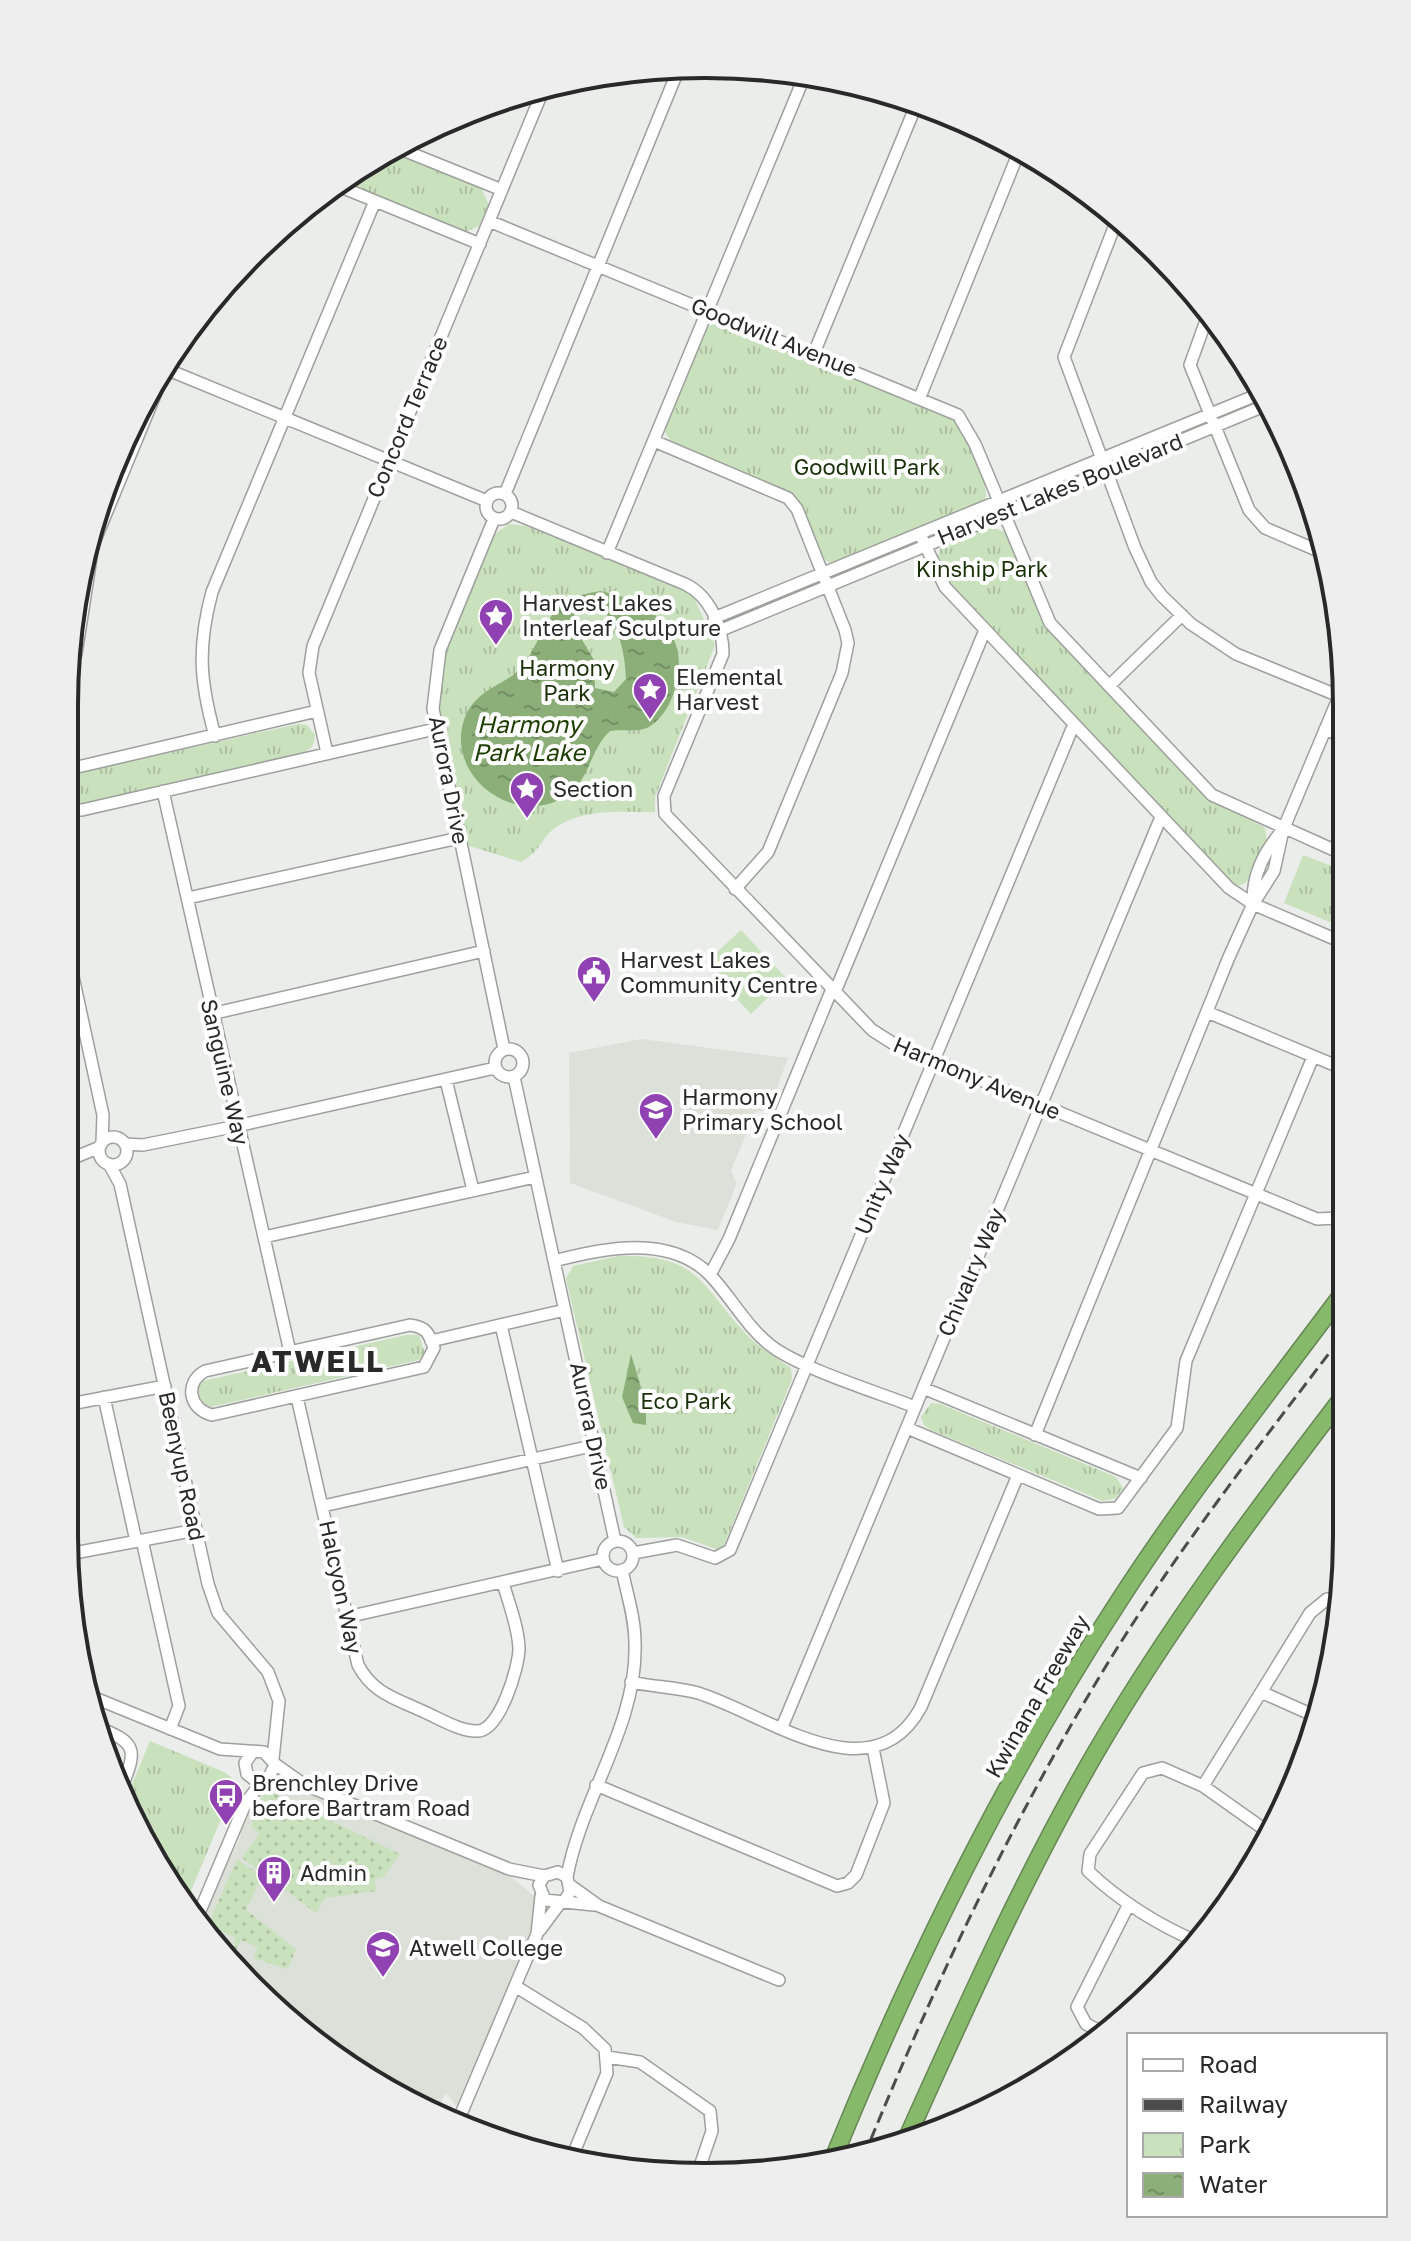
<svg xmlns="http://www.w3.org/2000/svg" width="1411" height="2241" font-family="'Golos Text',sans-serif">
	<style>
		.built { fill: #dbe1d8 }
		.grass { fill: url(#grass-dots) }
		.park { fill: url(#park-tufts) }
		.garden { fill: #c9e1bd }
		.water { fill: url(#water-ripples); fill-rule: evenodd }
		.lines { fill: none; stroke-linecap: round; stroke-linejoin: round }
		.minor-casing { stroke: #9ea09d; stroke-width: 14 }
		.highway-casing { stroke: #668754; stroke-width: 19 }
		.minor { stroke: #fff; stroke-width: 11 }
		.highway { stroke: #87b96b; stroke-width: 16 }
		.rail { stroke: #4b4c4b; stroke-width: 3; stroke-dasharray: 12 6; stroke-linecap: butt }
		.labels { text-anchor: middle; stroke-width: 8; stroke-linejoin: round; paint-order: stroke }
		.street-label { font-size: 22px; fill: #282928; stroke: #fff }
		.park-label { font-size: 22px; fill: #193009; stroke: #fff }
		.poi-label { font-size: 22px; fill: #282928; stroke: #fff; text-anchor: start }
		.water-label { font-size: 24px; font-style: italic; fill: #1d3d02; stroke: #fff }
		.district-label { font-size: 30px; font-weight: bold; letter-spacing: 2px; fill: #282928; stroke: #fff }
		.rim { fill: none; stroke: #282928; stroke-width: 4 }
	</style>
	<defs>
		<pattern id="grass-dots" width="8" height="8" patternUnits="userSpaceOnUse" patternTransform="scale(2)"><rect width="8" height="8" fill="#c9e1bd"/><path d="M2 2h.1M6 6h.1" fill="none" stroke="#adc1a2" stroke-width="1.8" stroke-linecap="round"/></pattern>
		<pattern id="park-tufts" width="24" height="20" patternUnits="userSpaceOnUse" patternTransform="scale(2)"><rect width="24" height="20" fill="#c9e1bd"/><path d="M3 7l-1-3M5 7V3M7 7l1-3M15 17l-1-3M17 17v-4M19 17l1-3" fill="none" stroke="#adc1a2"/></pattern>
		<pattern id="water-ripples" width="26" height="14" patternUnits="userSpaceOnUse" patternTransform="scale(2)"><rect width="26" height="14" fill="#8caf79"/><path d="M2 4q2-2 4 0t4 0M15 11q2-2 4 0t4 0" fill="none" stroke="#728e63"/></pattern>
	</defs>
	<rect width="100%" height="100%" fill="#ebedea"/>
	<path class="built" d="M641,1039L788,1058L769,1109L755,1112L731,1171L737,1183L718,1230L676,1222L570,1183L569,1053Z
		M270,1784L307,1793L507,1874L536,1897L531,1934L456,2106L446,2093L437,2110L315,2044L203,1925L220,1877L239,1841L244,1819L256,1798Z"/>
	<path class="grass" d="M273,1787L271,1792L400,1854L383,1877L375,1879L376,1891L325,1898L316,1913L242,1858L259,1834L251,1826L265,1791Z
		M237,1859L262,1876L246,1910L296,1949L288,1969L253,1958L258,1947L241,1940L235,1952L232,1950L236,1938L220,1931L216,1939L206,1929Z"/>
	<path class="park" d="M387,149L481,188L489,205L479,226L465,232L341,181Z
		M722,321L952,417C965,431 991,481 985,499L978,507L833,564L825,560L792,497L672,444L664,430L704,328Z
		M509,524L526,526L686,590L694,597L715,645L655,797V812C622,812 585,808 556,827C542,837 540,852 521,862L466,845L437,706L439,662L485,550L495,534Z
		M988,526L1005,532L1045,625L1208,798L1264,827C1273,845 1254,892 1231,885L945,580L937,560L941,546Z
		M298,724L307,725L315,735L313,746L303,753L79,805L68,804L69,775Z
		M1303,855L1345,871L1344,928L1284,903Z
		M618,1256C703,1254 700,1287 751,1339C763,1350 778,1359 791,1368L792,1379L724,1545L719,1550L682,1537L636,1538L624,1527L566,1279L573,1266Z
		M406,1335H419L425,1353L419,1360L210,1407L200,1401L198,1389L203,1381Z
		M931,1403L940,1404L1116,1477L1123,1488L1116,1498L1103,1501L931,1430L924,1425L921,1417Z
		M150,1741L224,1772L231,1777L234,1788L185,1905L172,1892L126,1799Z"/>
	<path class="garden" d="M741,930L787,979L751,1014L715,976L723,968L713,956Z"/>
	<path class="water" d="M600,591C653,601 695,635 673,695C669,707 659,722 647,728C636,732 621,729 610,731C589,751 591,778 567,795C517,830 445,777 464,720C476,686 509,686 525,663C550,625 545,600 600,591ZM590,601C618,615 625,651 626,679L614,692L595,688L594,660L575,628L574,612Z
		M631,1354L646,1404V1425L633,1423L622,1397Z"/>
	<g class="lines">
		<defs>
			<path id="minor" d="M393,146L502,190
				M336,185L480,244
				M1118,217L1064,357L1135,548L1151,582L1162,596L1191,624L1236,654L1339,696
				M489,221L958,415L975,444L1050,623L1212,795L1345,855
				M1209,312L1190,365L1249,510L1265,528L1328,555
				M814,353L917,103
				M166,369L487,501
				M920,397L1020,149
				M654,441L788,498L797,509L845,630L848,643L842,673L768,852L735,889
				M486 506a13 13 0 1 1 26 0a13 13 0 1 1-26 0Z
				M505,494L679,68
				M511,512L685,584C710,596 723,627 723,654L664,796L665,814L872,1030L894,1044L1317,1219L1337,1218L1343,1211
				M494,519L440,650L433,709L504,1049
				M920,534L945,587L1229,888L1253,904L1344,943
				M607,553L805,75
				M714,618L1264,392
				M719,631L1269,404
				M69,671L76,654L93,545L167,366
				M1109,686L1182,615
				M1325,729L1345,738
				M215,736C200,682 197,648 212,592L375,201
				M327,753L309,673L313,646L544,88
				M69,769L317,711
				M163,791L290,1352
				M68,809L82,810L435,729
				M188,898L459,838
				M1253,904C1252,876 1264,851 1283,830
				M67,949L103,1115L102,1143
				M835,992L985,630
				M1207,1012L1344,1069
				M211,1014L484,951
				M495 1063a14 14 0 1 1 28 0a14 14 0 1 1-28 0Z
				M514,1077L615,1541
				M446,1080L473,1190
				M99 1151a14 14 0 1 1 28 0a14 14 0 1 1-28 0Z
				M125,1144L143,1145L237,1126L495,1068
				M66,1161L100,1147
				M109,1164L120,1184L208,1584L218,1613L268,1672L279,1701L273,1759
				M264,1237L535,1177
				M554,1261C603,1248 670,1234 710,1275C731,1297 746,1326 770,1345C799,1368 877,1392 915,1407
				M710,1275L729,1239L832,989
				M410,1325C426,1327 429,1333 434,1348L424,1367L212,1415C189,1409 184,1383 205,1371Z
				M501,1325L558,1571
				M431,1341L565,1310
				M923,1388L1141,1478
				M104,1397L136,1541
				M297,1397L358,1665C372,1692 394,1698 420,1710C437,1717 460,1732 478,1731C500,1730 519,1667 519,1648C518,1626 509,1604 503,1583
				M65,1405L165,1386
				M907,1428L1099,1509L1118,1508L1177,1428L1186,1361L1313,1057
				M1035,1435L1229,957L1253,904L1274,871L1283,830L1346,680
				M323,1506L596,1445
				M142,1540L179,1706L170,1729
				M603 1556a15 15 0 1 1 30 0a15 15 0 1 1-30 0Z
				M66,1550L74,1553L196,1530
				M633,1553L677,1545L715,1558L730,1550L1074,724
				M347,1617L603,1559
				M631,1682C653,1687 677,1687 698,1693C766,1714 872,1798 921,1707L1018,1475
				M1261,1692L1315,1716
				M90,1696L220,1749L264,1752L275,1764L268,1780L256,1781L247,1774L245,1763L252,1753
				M95,1726C137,1743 138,1748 121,1789
				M782,1727L1161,817
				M275,1764L303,1784L509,1869L544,1876
				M596,1785L837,1886L848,1883L856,1875L884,1803L873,1748
				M1203,1786L1310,1613L1327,1599H1342
				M567,1877C581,1798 638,1725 635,1643C635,1618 627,1594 622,1570
				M571,1886L599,1906L779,1980
				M565,1900L570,1892L567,1877L558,1872L544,1876L539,1885L545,1900L594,1905
				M197,1918L246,1802L262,1782
				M540,1930L560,1903
				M1198,1942C1158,1925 1120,1901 1088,1871L1090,1854L1143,1773L1162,1768L1203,1786L1268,1832
				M515,1986L583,2028L605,2049L607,2073L572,2157
				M1102,2032L1086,2024L1077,2007L1129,1904
				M607,2057L640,2062L710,2111L712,2131L698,2172
				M458,2121L537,1934L541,1896"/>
			<path id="highway" d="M906,2140C965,2009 1024,1876 1096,1752C1169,1627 1255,1512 1342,1398
				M833,2159C912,1965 1004,1777 1119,1601C1188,1494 1267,1395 1343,1293"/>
		</defs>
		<use href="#minor" class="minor-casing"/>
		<use href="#highway" class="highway-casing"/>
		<use href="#minor" class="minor"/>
		<use href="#highway" class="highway"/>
		<path class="rail" d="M864,2156C933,1987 1011,1822 1106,1666C1177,1550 1261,1443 1343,1335"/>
	</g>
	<defs>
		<symbol id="sight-pin" viewBox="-11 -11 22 30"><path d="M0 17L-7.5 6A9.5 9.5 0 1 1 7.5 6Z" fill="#9142b2" stroke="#fff"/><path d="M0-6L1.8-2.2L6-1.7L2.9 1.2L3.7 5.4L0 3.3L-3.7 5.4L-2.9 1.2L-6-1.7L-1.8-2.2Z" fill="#fff"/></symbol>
		<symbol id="civic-pin" viewBox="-11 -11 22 30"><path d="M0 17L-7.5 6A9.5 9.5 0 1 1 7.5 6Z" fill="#9142b2" stroke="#fff"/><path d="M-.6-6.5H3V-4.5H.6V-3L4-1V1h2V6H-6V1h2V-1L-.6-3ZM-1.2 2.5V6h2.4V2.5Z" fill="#fff"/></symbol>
		<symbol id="school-pin" viewBox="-11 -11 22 30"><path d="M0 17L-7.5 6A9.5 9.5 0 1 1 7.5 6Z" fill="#9142b2" stroke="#fff"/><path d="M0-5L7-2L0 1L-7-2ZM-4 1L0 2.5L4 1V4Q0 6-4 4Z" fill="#fff"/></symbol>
		<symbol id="bus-pin" viewBox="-11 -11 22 30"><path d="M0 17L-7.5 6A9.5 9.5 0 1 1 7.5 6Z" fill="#9142b2" stroke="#fff"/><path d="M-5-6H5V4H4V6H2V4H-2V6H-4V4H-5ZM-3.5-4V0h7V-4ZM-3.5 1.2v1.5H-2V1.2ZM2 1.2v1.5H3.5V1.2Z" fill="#fff"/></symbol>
		<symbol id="building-pin" viewBox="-11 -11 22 30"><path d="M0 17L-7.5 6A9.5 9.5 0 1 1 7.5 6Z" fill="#9142b2" stroke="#fff"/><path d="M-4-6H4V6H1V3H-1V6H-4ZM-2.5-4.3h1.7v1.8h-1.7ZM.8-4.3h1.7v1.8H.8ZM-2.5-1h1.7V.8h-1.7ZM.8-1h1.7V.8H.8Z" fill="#fff"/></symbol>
	</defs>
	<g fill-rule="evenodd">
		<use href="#sight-pin" x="476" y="596" width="40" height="54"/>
		<use href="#sight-pin" x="630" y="670" width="40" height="54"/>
		<use href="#sight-pin" x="507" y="769" width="40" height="54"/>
		<use href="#civic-pin" x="574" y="953" width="40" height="54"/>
		<use href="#school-pin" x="636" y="1090" width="40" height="54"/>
		<use href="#bus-pin" x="206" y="1776" width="40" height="54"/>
		<use href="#building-pin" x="254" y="1853" width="40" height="54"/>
		<use href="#school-pin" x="363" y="1928" width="40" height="54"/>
	</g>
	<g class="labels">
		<g class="street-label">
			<text transform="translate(774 337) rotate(22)" y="8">Goodwill Avenue</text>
			<text transform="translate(407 417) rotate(-67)" y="8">Concord Terrace</text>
			<text transform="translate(1060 489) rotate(-22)" y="8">Harvest Lakes Boulevard</text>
			<text transform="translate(449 780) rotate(79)" y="8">Aurora Drive</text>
			<text transform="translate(225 1072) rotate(77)" y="8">Sanguine Way</text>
			<text transform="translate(977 1078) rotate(23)" y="8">Harmony Avenue</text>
			<text transform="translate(882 1184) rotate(-67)" y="8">Unity Way</text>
			<text transform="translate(971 1272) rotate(-67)" y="8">Chivalry Way</text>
			<text transform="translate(591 1426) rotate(78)" y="8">Aurora Drive</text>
			<text transform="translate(182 1466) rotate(78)" y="8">Beenyup Road</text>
			<text transform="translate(341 1587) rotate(78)" y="8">Halcyon Way</text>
			<text transform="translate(1037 1696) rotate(-60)" y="8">Kwinana Freeway</text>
		</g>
		<g class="park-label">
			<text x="867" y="475">Goodwill Park</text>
			<text x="982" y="577">Kinship Park</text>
			<text x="567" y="676">Harmony<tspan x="567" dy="25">Park</tspan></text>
			<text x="686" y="1409">Eco Park</text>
		</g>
		<g class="poi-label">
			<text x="522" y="611">Harvest Lakes<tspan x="522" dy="25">Interleaf Sculpture</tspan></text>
			<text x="676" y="685">Elemental<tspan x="676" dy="25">Harvest</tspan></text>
			<text x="553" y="797">Section</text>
			<text x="620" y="968">Harvest Lakes<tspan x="620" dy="25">Community Centre</tspan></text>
			<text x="682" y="1105">Harmony<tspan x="682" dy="25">Primary School</tspan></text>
			<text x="252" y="1791">Brenchley Drive<tspan x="252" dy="25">before Bartram Road</tspan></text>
			<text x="300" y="1881">Admin</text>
			<text x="409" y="1956">Atwell College</text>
		</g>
		<g class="water-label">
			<text x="529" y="733">Harmony<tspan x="529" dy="28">Park Lake</tspan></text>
		</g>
		<g class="district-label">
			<text x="318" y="1372">ATWELL</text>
		</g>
	</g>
	<path d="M0 0H1411V2241H0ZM705 78H706A627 627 0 0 1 1333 705V1536A627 627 0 0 1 706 2163H705A627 627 0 0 1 78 1536V705A627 627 0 0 1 705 78Z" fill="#eee" fill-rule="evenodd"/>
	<path class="rim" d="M705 78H706A627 627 0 0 1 1333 705V1536A627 627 0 0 1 706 2163H705A627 627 0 0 1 78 1536V705A627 627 0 0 1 705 78Z"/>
	<rect x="1127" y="2033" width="260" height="184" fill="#ffffff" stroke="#a9a9a9" stroke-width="2"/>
	<rect x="1143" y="2059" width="40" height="12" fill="#ffffff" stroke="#a9a9a9" stroke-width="2"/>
	<text x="1199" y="2073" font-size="24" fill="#282928">Road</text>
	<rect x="1143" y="2099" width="40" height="12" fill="#4b4c4b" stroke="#a9a9a9" stroke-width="2"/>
	<text x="1199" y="2113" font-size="24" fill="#282928">Railway</text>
	<rect x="1143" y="2133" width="40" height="24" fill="url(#park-tufts)" stroke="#a9a9a9" stroke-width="2"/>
	<text x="1199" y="2153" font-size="24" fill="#282928">Park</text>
	<rect x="1143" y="2173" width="40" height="24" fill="url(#water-ripples)" stroke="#a9a9a9" stroke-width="2"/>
	<text x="1199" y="2193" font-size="24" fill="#282928">Water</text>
</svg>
